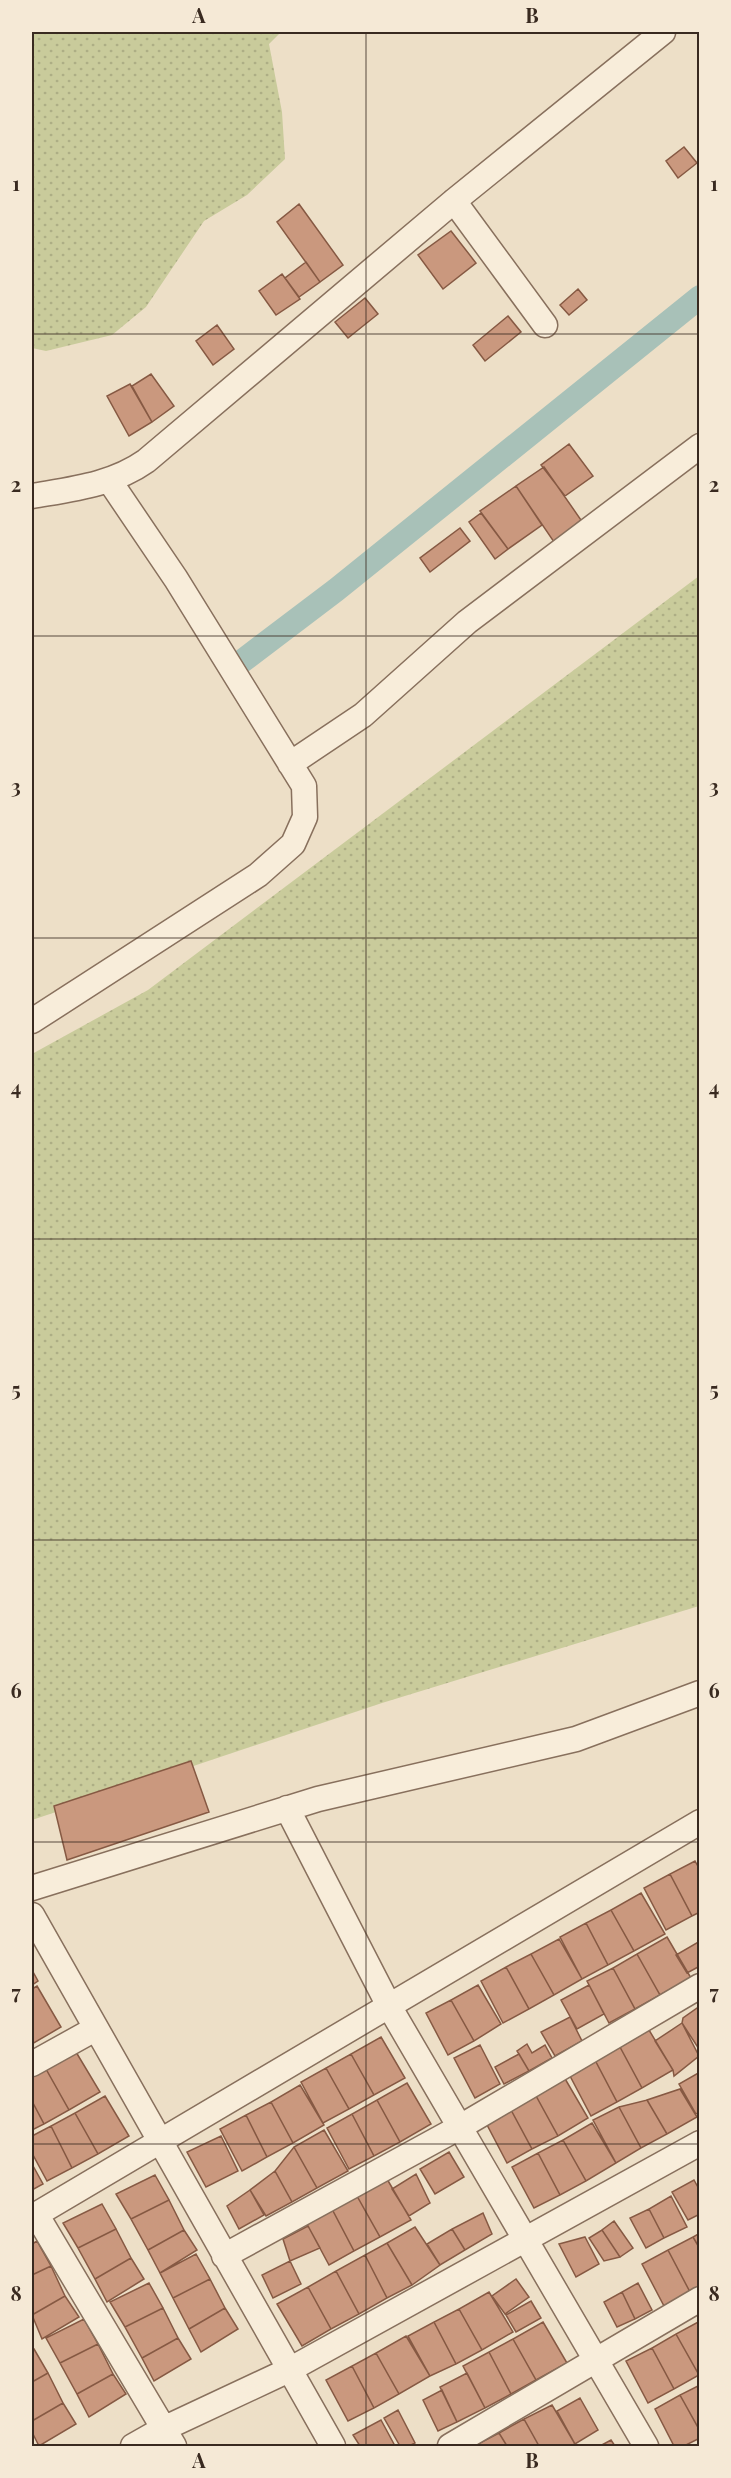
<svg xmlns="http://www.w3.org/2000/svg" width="731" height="2478" font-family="'Playfair Display',serif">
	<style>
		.grass { fill: url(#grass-dots) }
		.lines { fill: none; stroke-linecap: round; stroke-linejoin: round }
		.canal { stroke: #a8c1b8; stroke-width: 24 }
		.building { fill: #ca987e; stroke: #865943; stroke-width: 1.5 }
		.street-casing { stroke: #88705d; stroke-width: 27 }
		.street { stroke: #f8edda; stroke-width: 24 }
		.grid { fill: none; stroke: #392a20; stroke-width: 1.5; stroke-opacity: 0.55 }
		.neatline { fill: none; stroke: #392a20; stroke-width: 2 }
		.grid-label { font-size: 20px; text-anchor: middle; font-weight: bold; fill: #392a20 }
	</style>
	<defs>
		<pattern id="grass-dots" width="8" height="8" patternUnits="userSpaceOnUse" patternTransform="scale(1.5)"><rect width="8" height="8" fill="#c9cb9b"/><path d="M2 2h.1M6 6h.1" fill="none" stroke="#adae85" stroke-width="1.8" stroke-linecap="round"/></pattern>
	</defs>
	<rect width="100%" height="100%" fill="#eddfc7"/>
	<path class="grass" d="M32,32H281L269,44L282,112L285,159L247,195L204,221L146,307L112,335L46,351L32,348Z
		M699,576V1606L382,1703L32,1820V1054L148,990Z"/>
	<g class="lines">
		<path class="canal" d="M241,662L336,590L700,297"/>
	</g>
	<path class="building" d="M684,147L697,163L678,178L666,161Z
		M299,204L343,265L320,282L277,222Z
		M451,231L476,263L443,289L418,255Z
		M306,262L320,282L299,297L285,278Z
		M282,274L300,299L276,315L259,291Z
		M578,289L587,300L569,315L560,305Z
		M365,298L378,314L348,338L335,322Z
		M508,316L521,332L485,361L473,345Z
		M217,325L234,349L213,365L196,341Z
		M151,374L174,406L152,422L132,386Z
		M130,384L152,422L129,436L107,396Z
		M569,444L593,476L565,496L541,465Z
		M544,467L581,520L554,542L516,486Z
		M516,486L542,525L508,549L480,511Z
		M481,513L508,549L495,559L469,522Z
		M460,528L470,541L430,572L420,558Z
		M191,1761L209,1812L67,1860L54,1806Z
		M695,1861L700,1870V1912L692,1916L670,1874Z
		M670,1874L692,1916L666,1930L644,1888Z
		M641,1893L665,1934L634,1951L611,1910Z
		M611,1910L634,1951L608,1965L586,1923Z
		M586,1923L608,1965L582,1979L560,1937Z
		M667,1937L691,1978L660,1995L637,1954Z
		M559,1939L582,1979L554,1995L531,1954Z
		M700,1941V1966L687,1973L676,1955Z
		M531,1954L554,1995L529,2009L506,1967Z
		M637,1954L660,1995L635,2009L613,1968Z
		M506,1967L529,2009L503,2023L481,1981Z
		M613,1968L635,2009L609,2023L587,1981Z
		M32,1970L38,1981L32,1985Z
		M478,1985L501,2024L474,2041L451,2000Z
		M589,1985L604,2014L577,2029L561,2000Z
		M37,1986L61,2027L32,2044V1989Z
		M451,2000L474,2041L448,2055L426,2013Z
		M700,2006V2048L699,2049L682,2023L683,2018Z
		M570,2017L582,2041L555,2056L541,2032Z
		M682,2023L699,2056L674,2076L673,2070L655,2041Z
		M649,2030L673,2070L642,2088L620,2047Z
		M381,2037L405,2078L374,2095L351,2054Z
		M527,2044L532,2053L545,2045L552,2058L529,2071L517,2051Z
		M480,2045L500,2084L475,2098L454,2058Z
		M620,2047L642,2088L617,2102L595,2060Z
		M76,2052L100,2092L69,2110L46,2069Z
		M351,2054L374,2095L349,2109L326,2068Z
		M519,2054L529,2071L504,2084L495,2067Z
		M595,2060L617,2102L591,2116L569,2074Z
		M326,2068L349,2109L323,2123L301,2082Z
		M46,2069L69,2110L44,2124L32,2101V2077Z
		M700,2072V2112L696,2114L679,2084Z
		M564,2077L588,2118L558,2136L535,2094Z
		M407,2083L431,2124L400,2142L377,2100Z
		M300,2085L324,2125L293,2143L271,2102Z
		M680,2089L697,2117L667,2134L647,2100Z
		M535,2094L558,2136L532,2149L510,2108Z
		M105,2096L129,2136L98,2154L75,2113Z
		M377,2100L400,2142L374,2156L352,2114Z
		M647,2100L667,2134L641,2148L619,2107Z
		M32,2101L44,2124L32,2130Z
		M271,2102L293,2143L267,2157L246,2115Z
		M619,2107L641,2148L616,2163L593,2120Z
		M510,2108L532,2149L507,2163L485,2121Z
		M75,2113L98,2154L72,2168L51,2126Z
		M352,2114L374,2156L349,2169L327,2128Z
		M246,2115L267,2157L242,2171L220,2129Z
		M592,2123L616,2163L586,2181L563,2140Z
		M51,2126L72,2168L47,2181L32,2153V2136Z
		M324,2130L348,2171L317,2188L294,2147Z
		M221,2136L238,2171L206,2187L187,2152Z
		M563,2140L586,2181L560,2195L538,2153Z
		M294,2147L317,2188L292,2202L275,2171Z
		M449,2152L464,2177L435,2194L420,2169Z
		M538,2153L560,2195L534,2208L512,2167Z
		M32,2164L43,2184L32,2190Z
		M275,2171L292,2202L266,2216L250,2190Z
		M416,2174L430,2203L409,2216L392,2189Z
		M155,2175L169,2200L131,2219L116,2194Z
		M387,2179L411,2220L380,2237L357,2196Z
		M694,2180L700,2191V2214L688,2220L672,2192Z
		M250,2190L264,2215L239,2229L227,2206Z
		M357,2196L380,2237L354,2251L332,2209Z
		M671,2196L687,2227L664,2238L649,2209Z
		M169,2200L184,2230L148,2250L131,2219Z
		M102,2204L116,2229L78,2248L63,2223Z
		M332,2209L354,2251L329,2265L307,2224Z
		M649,2209L664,2238L646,2248L630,2218Z
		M483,2213L492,2234L465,2250L452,2229Z
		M614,2221L633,2248L620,2257L602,2230Z
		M308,2226L320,2248L290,2261L283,2239Z
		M415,2227L440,2265L412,2285L387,2243Z
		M116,2229L131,2258L95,2279L78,2248Z
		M452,2229L465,2250L440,2265L427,2244Z
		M184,2230L197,2250L160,2273L148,2250Z
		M602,2230L620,2257L604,2261L589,2238Z
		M700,2233V2249L693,2237Z
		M585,2237L599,2264L576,2277L559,2244Z
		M693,2237L700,2249V2287L690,2292L668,2250Z
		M37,2241L51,2266L32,2275V2244Z
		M387,2243L412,2285L387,2298L365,2255Z
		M668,2250L690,2292L664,2306L642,2264Z
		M196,2254L210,2279L173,2298L160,2273Z
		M365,2255L387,2298L359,2314L336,2271Z
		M131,2258L144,2279L107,2302L95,2279Z
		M290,2261L301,2284L273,2298L262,2275Z
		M51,2266L65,2296L32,2315V2275Z
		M336,2271L359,2314L331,2329L308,2287Z
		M210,2279L225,2308L189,2329L173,2298Z
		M516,2279L529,2297L505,2314L492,2296Z
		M149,2283L163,2308L125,2327L110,2302Z
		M638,2283L652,2310L635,2319L622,2292Z
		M308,2287L331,2329L302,2346L277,2304Z
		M489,2292L513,2332L482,2350L459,2309Z
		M622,2292L635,2319L617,2327L604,2302Z
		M65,2296L79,2317L42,2339L32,2315Z
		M531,2301L541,2318L516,2332L506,2315Z
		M163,2308L178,2338L142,2358L125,2327Z
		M225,2308L238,2329L201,2352L189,2329Z
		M459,2309L482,2350L456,2364L434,2322Z
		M84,2319L98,2344L60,2363L46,2338Z
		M700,2321V2375H699L676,2334Z
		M434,2322L456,2364L430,2376L408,2336Z
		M543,2322L567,2363L536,2380L513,2339Z
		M676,2334L699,2375L674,2389L652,2348Z
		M406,2336L430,2376L399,2394L376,2353Z
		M178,2338L191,2359L154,2381L142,2358Z
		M513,2339L536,2380L511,2394L489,2352Z
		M98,2344L113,2374L77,2394L60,2363Z
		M652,2348L674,2389L648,2403L626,2361Z
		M34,2349L48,2373L32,2382V2350Z
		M489,2352L511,2394L485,2408L463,2366Z
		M376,2353L399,2394L374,2408L352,2366Z
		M352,2366L374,2408L348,2421L326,2380Z
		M48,2373L63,2403L32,2421V2382Z
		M467,2373L485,2408L457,2422L440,2387Z
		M113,2374L126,2394L89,2417L77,2394Z
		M700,2385V2431L680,2395Z
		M442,2390L457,2422L438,2431L423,2400Z
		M680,2395L700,2431V2438L684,2446H674L655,2409Z
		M580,2398L598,2430L575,2444L557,2411Z
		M63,2403L76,2424L39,2446L32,2432V2421Z
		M552,2405L575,2444L570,2446H539L524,2419Z
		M398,2410L415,2443L409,2446H400L384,2418Z
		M524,2419L539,2446H507L499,2433Z
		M381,2420L395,2446H360L353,2435Z
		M499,2433L507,2446H474Z
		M611,2440L615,2446H600Z"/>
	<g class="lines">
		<defs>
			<path id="street" d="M454,201L545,325
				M32,496C72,489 112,485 146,461L454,201L663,32
				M290,764L363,715L467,622L700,446
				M32,1021L258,875L293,844L305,817L304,786L176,579L109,480
				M287,1808L389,2006L646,2446
				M32,1888L318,1799L576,1739L700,1693
				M32,1915L333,2446
				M32,2064L95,2029
				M36,2214L174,2446
				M32,2217L700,1822
				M224,2256L460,2127L700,1986
				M133,2446L163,2429L289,2370L700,2143
				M450,2446L700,2299"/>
		</defs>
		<use href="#street" class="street-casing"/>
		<use href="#street" class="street"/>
	</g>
	<path class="grid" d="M366,32V2446M32,334H700M32,636H700M32,938H700M32,1239H700M32,1540H700M32,1842H700M32,2144H700"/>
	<rect width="731" height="2478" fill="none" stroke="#f5e9d6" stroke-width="66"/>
	<rect x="33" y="33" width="665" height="2412" class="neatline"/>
	<g class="grid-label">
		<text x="199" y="23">A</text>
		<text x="532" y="23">B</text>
		<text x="16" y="191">1</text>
		<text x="714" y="191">1</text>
		<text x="16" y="492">2</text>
		<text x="714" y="492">2</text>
		<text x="16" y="794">3</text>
		<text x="714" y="794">3</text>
		<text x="16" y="1095">4</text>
		<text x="714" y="1095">4</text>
		<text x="16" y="1397">5</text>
		<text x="714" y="1397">5</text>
		<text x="16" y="1698">6</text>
		<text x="714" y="1698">6</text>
		<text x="16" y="2000">7</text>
		<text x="714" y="2000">7</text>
		<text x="16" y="2301">8</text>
		<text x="714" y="2301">8</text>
		<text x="199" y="2468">A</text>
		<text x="532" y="2468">B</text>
	</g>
</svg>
